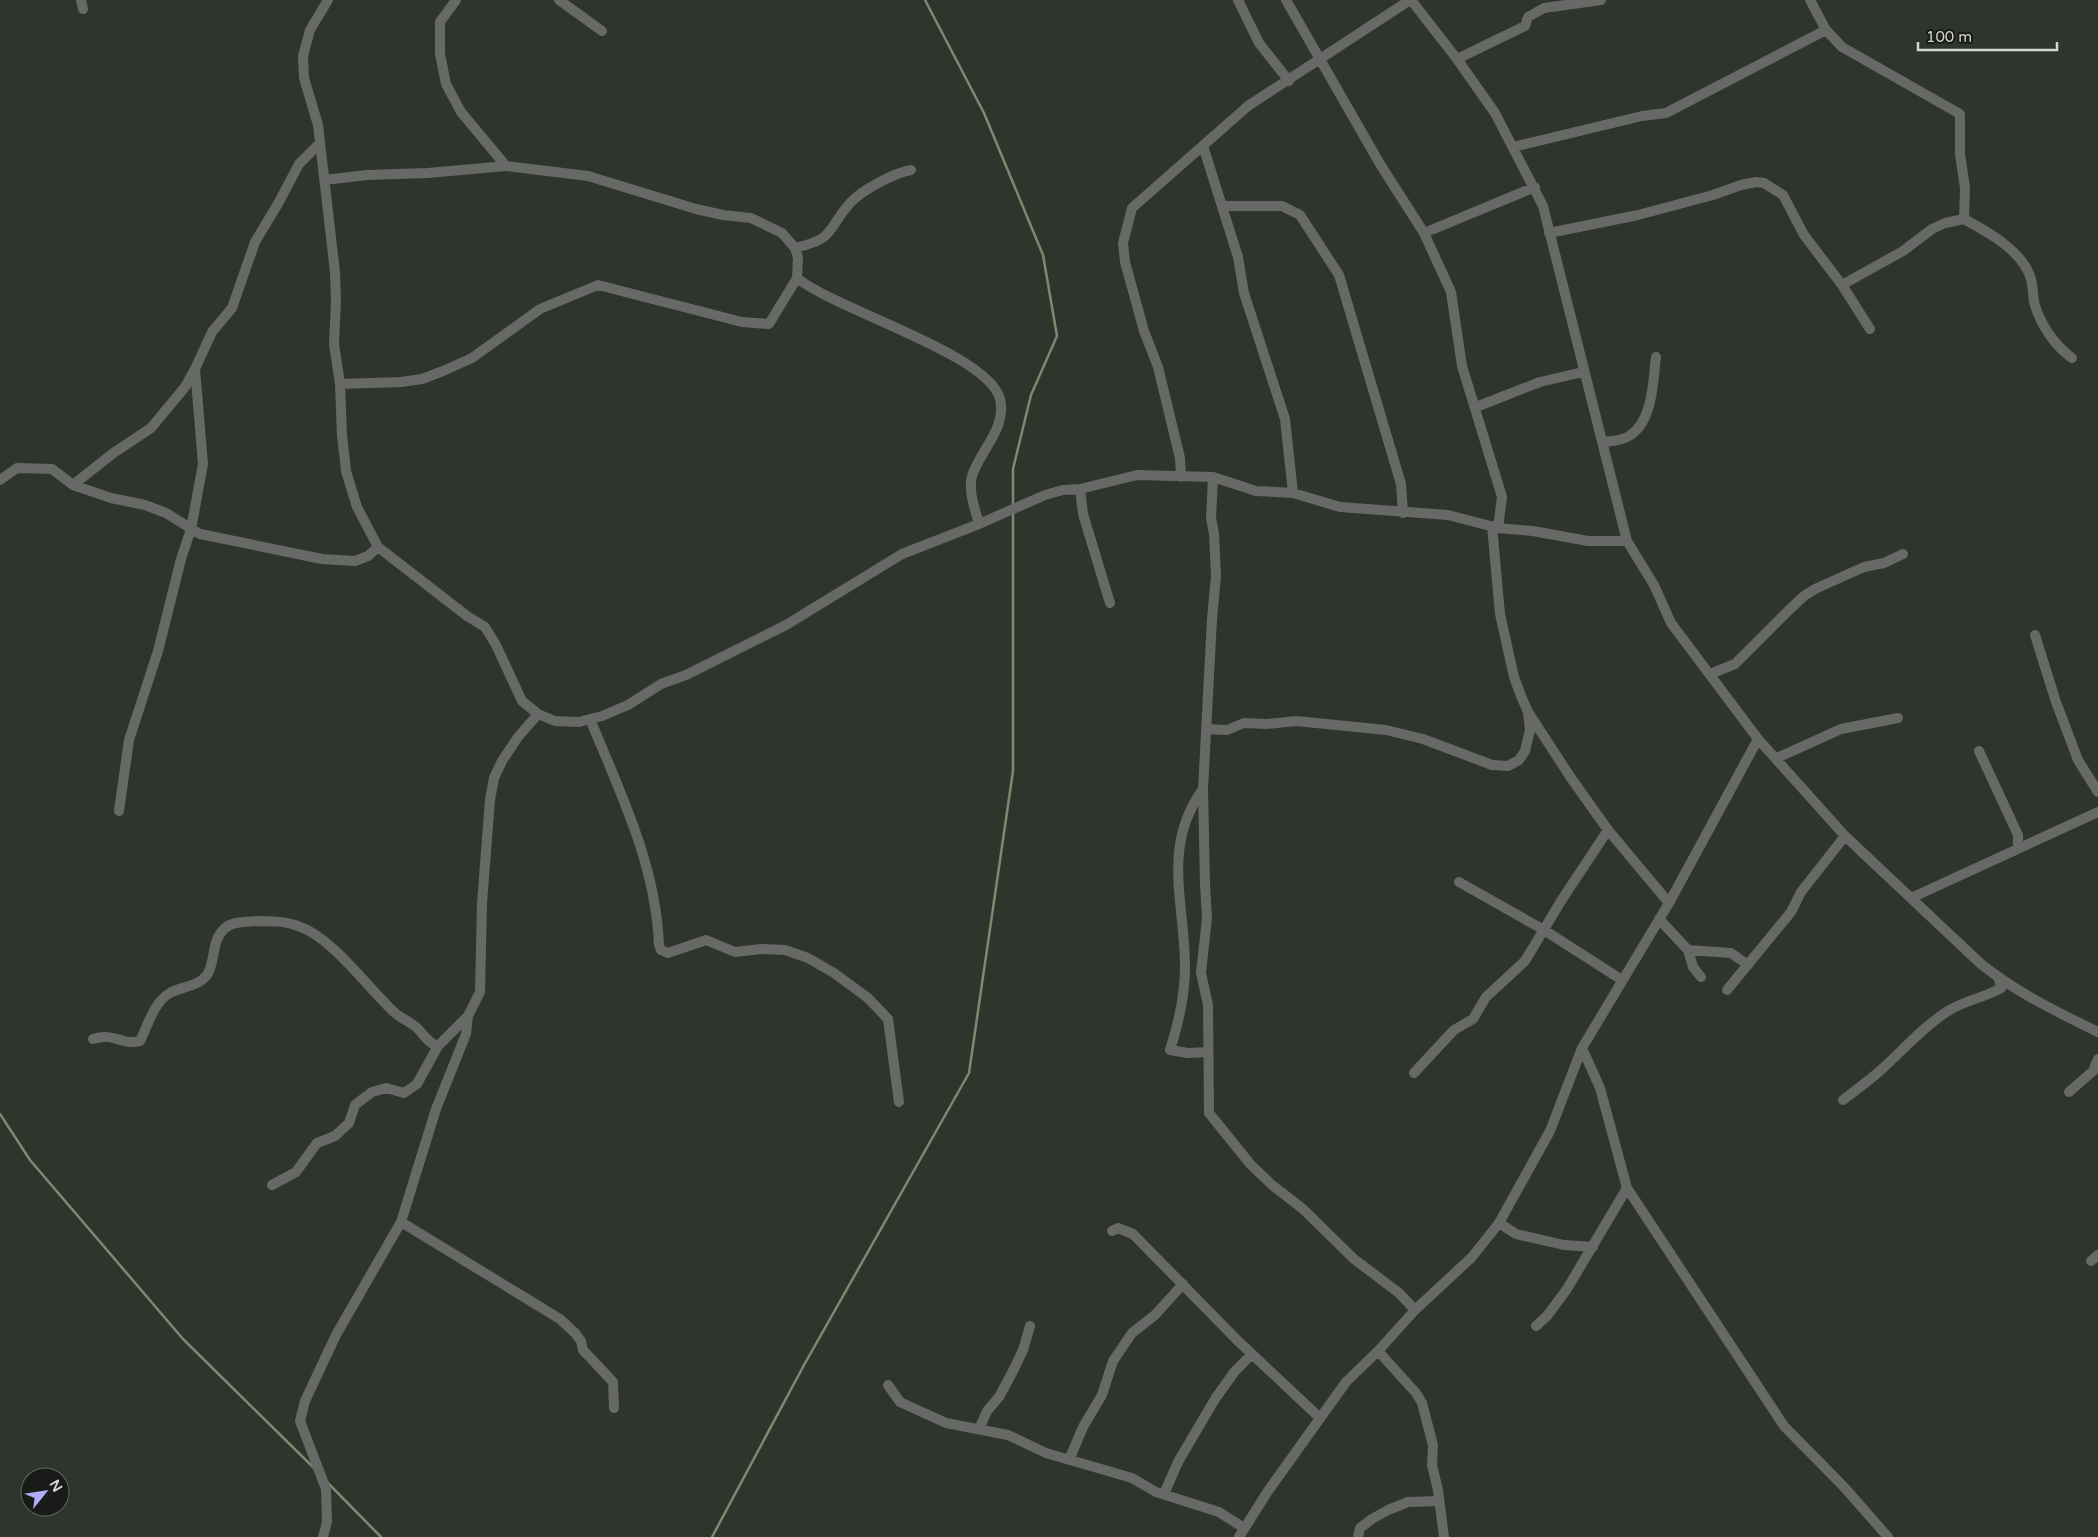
<svg xmlns="http://www.w3.org/2000/svg" width="2098" height="1537" font-family="'Varela Round',sans-serif">
	<style>
		.lines { fill: none; stroke-linecap: round; stroke-linejoin: round }
		.stream { stroke: #798b70; stroke-width: 2.5 }
		.minor { stroke: #676966; stroke-width: 10 }
	</style>
	<rect width="100%" height="100%" fill="#2f342d"/>
	<g class="lines">
		<path class="stream" d="M925,0L984,113L1043,255L1057,336L1031,395L1013,469V506
			M0,1114L30,1160L183,1339L315,1469
			M327,1482L381,1537
			M712,1537L804,1365L969,1073L1013,771V511"/>
		<path class="minor" d="M81,0L83,9
			M328,0L310,30L303,56L304,78L318,125L335,272L336,300L334,344L340,384L342,435L346,471L357,507L378,547L467,616L485,627L496,645L522,701L538,714L555,721L579,722L602,716L628,705L661,684L686,675L786,625L902,554L979,524L1045,495L1063,490L1080,489L1137,475L1213,477L1256,491L1293,493L1340,507L1448,515L1498,528L1533,531L1588,541H1627
			M456,0L440,22V54L446,84L461,112L506,166
			M559,0L602,31
			M1238,0L1259,43L1289,81
			M1286,0L1380,164L1424,233L1451,292L1462,366L1502,497L1498,528
			M1411,0L1457,59L1495,113L1543,206L1627,541L1654,585L1671,623L1758,739L1845,836L1981,964C2016,992 2057,1012 2098,1032
			M1810,0L1826,30L1842,47L1960,114V154L1965,188L1964,219L1945,223L1932,229L1903,251L1842,285
			M1457,59L1525,26L1528,17L1544,8L1601,0
			M1203,146L1238,257L1244,293L1285,419L1293,493
			M1513,147L1642,116L1666,113L1826,30
			M324,180L367,175L428,173L506,166L588,176L696,209L723,215L751,218L782,233L795,248L798,258L797,278L769,324L742,322L598,285L540,309L472,358L443,371L422,379L401,382L340,384
			M1224,206H1282L1300,215L1339,275L1401,484L1403,513
			M1964,219C1988,232 2023,251 2031,279C2033,287 2033,295 2034,302C2040,324 2054,345 2072,358
			M1424,233L1535,187
			M1549,233L1638,215L1713,195L1741,185L1756,182L1764,183L1783,195L1804,235L1842,285L1870,329
			M795,248C837,238 826,230 850,203C862,190 894,173 911,170
			M797,278C836,310 989,354 1000,399C1007,429 980,450 972,476C968,491 975,509 979,524
			M1476,407L1540,382L1583,372
			M1603,442C1611,441 1622,441 1629,436C1653,422 1653,381 1656,357
			M1181,477L1180,458L1158,367L1144,331L1125,262L1123,243L1132,208L1248,106L1410,0
			M1213,477L1211,518L1214,534L1216,576L1212,619L1203,789L1205,884L1207,918L1201,973L1208,1005L1209,1113L1251,1165L1272,1185L1303,1209L1354,1259L1399,1293L1415,1310
			M0,480L17,468L52,469L73,485L111,498L145,505L166,513L200,534L322,559L355,561L368,556L378,547
			M73,485L112,454L151,428L185,387L195,369
			M1080,489L1083,514L1110,603
			M1492,526L1500,614L1514,677L1521,696L1528,712L1571,778L1608,830L1669,903
			M2035,635L2056,702L2078,760L2098,792
			M1710,674L1735,664L1789,610L1804,596L1815,589L1864,567L1884,563L1903,554
			M590,719C620,792 656,865 659,945L661,950L668,953L706,940L735,952L761,949L785,950L808,958L834,973L868,998L888,1019L899,1102
			M1207,729L1227,730L1244,723L1267,724L1296,721L1386,730L1423,739L1492,765L1508,766L1519,760L1525,751L1530,730L1528,713
			M1979,751L2018,835V848
			M1777,758L1841,729L1898,718
			M1203,789C1161,847 1185,903 1185,967C1185,996 1179,1022 1170,1050L1188,1053L1208,1052
			M119,811L129,740L158,651L181,559L191,529L203,464L195,369L212,332L232,308L255,242L279,202L299,164L320,143
			M1459,882L1544,930L1622,980
			M1911,898L2098,812
			M1659,919L1688,950L1731,953L1748,965
			M1688,950L1693,967L1701,977
			M1727,990L1791,912L1801,892L1845,836
			M93,1039C116,1032 121,1046 140,1041C148,1025 154,1002 170,993C182,986 198,987 207,975C216,961 211,941 224,929C232,921 247,922 257,921C271,921 285,921 298,926C332,937 367,987 394,1012C400,1018 409,1021 416,1027C424,1034 427,1043 438,1046L468,1016
			M1582,1048L1600,1088L1627,1188L1784,1426L1844,1487L1888,1537
			M1414,1073L1454,1030L1473,1019L1486,997L1525,961L1561,901L1608,830
			M2069,1092L2093,1071L2098,1059
			M1843,1100C1856,1090 1870,1080 1882,1069C1903,1050 1924,1026 1948,1011C1965,1000 1984,998 2001,988L1999,979
			M272,1185L296,1172L317,1143L335,1136L349,1123L355,1105L372,1092L386,1088L404,1093L417,1084L438,1046
			M401,1222L560,1319L575,1333L581,1341L583,1350L613,1382L614,1408
			M1499,1223L1516,1234L1564,1245L1593,1247
			M1112,1231L1118,1228L1133,1234L1237,1340L1320,1418
			M2091,1261L2098,1255
			M1536,1326L1547,1316L1567,1289L1627,1188
			M1378,1351L1416,1393L1422,1403L1433,1445L1432,1465L1438,1490L1444,1537
			M888,1385L900,1402L946,1423L1008,1435L1046,1453L1132,1478L1156,1492L1219,1512L1244,1528
			M979,1429L987,1411L999,1397L1012,1373L1023,1350L1030,1326
			M1069,1460L1083,1427L1102,1395L1113,1361L1132,1333L1155,1315L1183,1284
			M1164,1494L1178,1462L1215,1399L1235,1371L1252,1354
			M323,1537L327,1522L326,1489L300,1421L305,1401L336,1335L401,1222L436,1109L466,1034L468,1016L480,992L482,903L490,800L494,778L502,761L518,737L538,714
			M1239,1537L1268,1491L1346,1382L1378,1351L1415,1310L1472,1257L1499,1223L1550,1131L1582,1048L1669,903L1758,739
			M1358,1537L1360,1528L1372,1519L1388,1510L1408,1502L1439,1501"/>
	</g>
	<g transform="translate(45 1492) rotate(60)"><circle r="24" fill="#191b18" stroke="#636662"/>
	<path d="M0-4L9 19L0 12L-9 19Z" fill="#b0aefa"/>
	<text y="-8" font-size="14" font-weight="bold" text-anchor="middle" fill="#d3d6d1">N</text>
	</g>
	<path d="M1918 42v8h139v-8" fill="none" stroke="#d3d6d1" stroke-width="2.5"/>
	<text x="1926" y="42" font-size="15" fill="#d3d6d1" stroke="#191b18" stroke-width="4" paint-order="stroke">100 m</text>
</svg>
